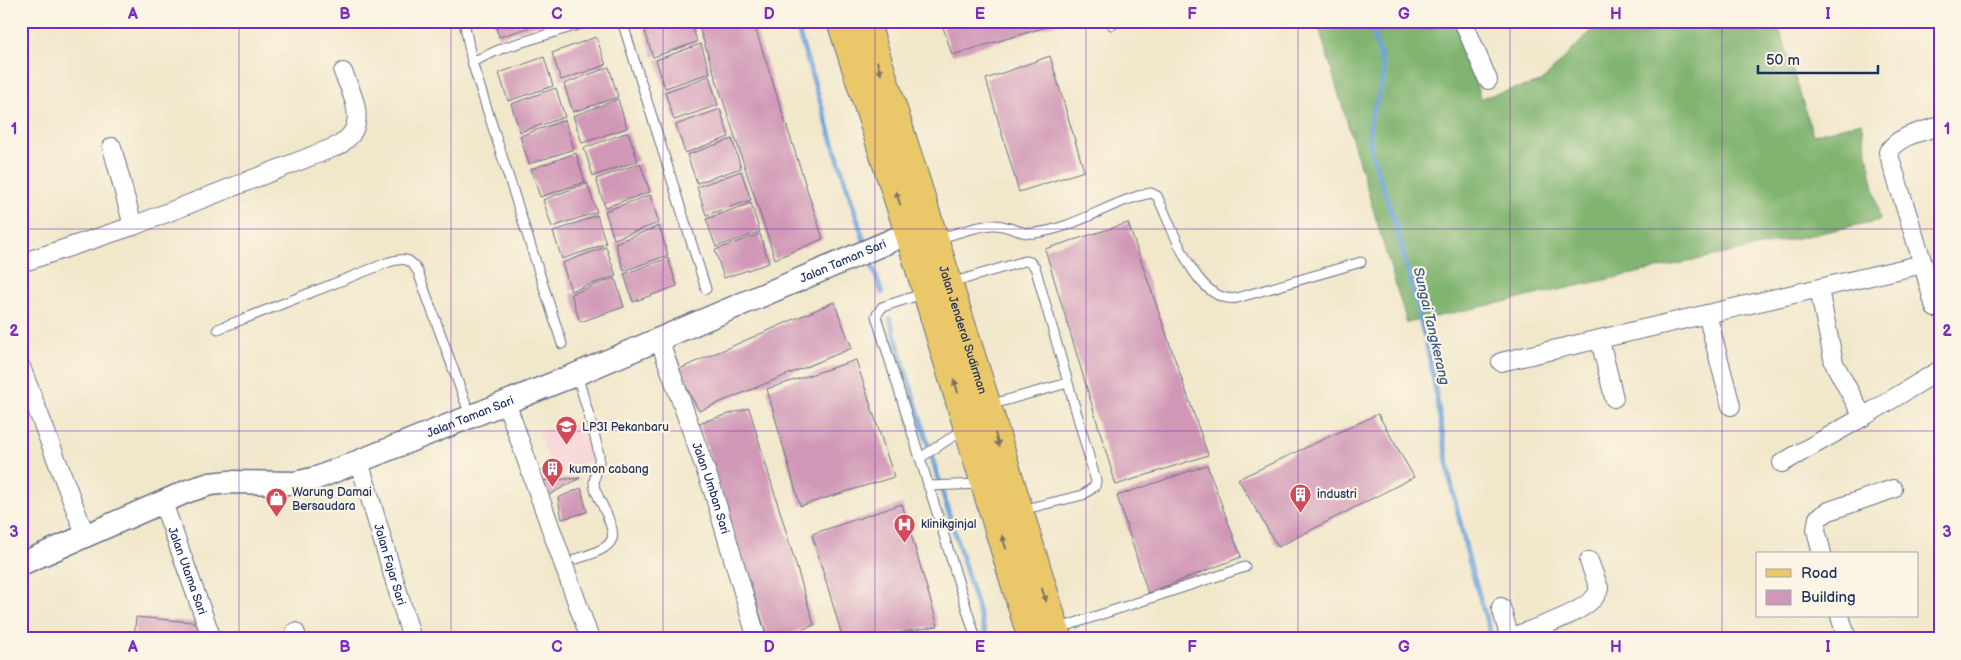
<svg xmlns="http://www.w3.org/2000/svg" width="1961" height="660" font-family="'Balsamiq Sans',sans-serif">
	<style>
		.built { fill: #f6cfd7 }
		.forest { fill: #80b46f; stroke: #4e7266 }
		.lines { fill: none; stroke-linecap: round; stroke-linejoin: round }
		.stream { stroke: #6ca3da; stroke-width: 5 }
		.building { fill: #d097b6 }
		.service-casing { stroke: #666f84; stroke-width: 11 }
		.minor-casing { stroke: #666f84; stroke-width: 20 }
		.tertiary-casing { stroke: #666f84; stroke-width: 25 }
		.primary-casing { stroke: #666f84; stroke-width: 30 }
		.service { stroke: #fff; stroke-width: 9 }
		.minor { stroke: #fff; stroke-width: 18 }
		.tertiary { stroke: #fff; stroke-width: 22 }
		.primary { stroke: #eac769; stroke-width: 28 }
		.oneway { fill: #787363 }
		.grid { fill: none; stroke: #7b2cbf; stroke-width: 1; stroke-opacity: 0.55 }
		.labels { text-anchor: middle; stroke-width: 4.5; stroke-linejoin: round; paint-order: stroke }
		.street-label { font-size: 12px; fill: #1b2f5e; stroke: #fcf5e5 }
		.poi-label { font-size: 12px; fill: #1b2f5e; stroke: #fcf5e5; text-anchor: start }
		.water-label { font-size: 14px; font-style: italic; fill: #375889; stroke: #fcf5e5 }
		.neatline { fill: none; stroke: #7b2cbf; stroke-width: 2 }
		.grid-label { font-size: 16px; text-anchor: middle; font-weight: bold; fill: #7b2cbf }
	</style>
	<rect width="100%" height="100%" fill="#fcf5e5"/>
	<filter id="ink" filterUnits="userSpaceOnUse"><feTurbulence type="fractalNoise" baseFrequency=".02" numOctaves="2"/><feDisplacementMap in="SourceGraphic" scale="10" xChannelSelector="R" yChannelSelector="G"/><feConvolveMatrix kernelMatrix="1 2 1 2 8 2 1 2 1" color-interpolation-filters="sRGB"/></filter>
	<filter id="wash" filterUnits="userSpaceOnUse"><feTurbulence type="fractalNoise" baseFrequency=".0096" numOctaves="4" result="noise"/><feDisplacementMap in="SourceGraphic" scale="20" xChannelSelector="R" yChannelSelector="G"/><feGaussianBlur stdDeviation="1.12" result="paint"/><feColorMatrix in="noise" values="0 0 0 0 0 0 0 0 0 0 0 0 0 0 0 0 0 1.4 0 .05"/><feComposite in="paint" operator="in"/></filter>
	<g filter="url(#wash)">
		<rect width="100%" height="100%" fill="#f1e7cb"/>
		<path class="built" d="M579,419L594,459L554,474L539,433Z"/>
		<path class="forest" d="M1317,21H1460L1480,98L1541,82L1601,21H1777L1813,135L1861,122L1880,220L1407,323Z"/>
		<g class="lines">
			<path class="stream" d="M795,21L864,241
				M1369,21L1379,51L1384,72L1380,90L1371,118L1369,137L1372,155L1397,229L1424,334L1432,369L1450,479L1469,561L1492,639
				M871,262L882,293
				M890,319L987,639"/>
		</g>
		<g id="blocks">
			<path class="building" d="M494,21H547V22L499,37Z
				M666,21H691L697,42L653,57L644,29Z
				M697,21H753L823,239L775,259Z
				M941,21H1063V22L952,55Z
				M596,37L606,65L561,80L552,53Z
				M701,44L710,73L665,88L656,60Z
				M1050,56L1084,171L1019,192L986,79Z
				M544,57L553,86L508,101L499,73Z
				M609,67L618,97L573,112L564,84Z
				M709,76L718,105L674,120L665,92Z
				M556,88L565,117L520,132L511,104Z
				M618,99L627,128L582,143L573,116Z
				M720,109L729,137L685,153L676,125Z
				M565,120L574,149L529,164L520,136Z
				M628,132L638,161L593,176L584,148Z
				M732,139L741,168L697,183L687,155Z
				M576,153L585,182L540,197L531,169Z
				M640,163L650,192L605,207L596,179Z
				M741,171L751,200L706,215L697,187Z
				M587,183L597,212L552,227L543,200Z
				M650,195L659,223L614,239L605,211Z
				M751,203L760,232L716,247L706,219Z
				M597,215L606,244L562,259L553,232Z
				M1128,223L1208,455L1116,485L1045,249Z
				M659,226L668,255L624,271L615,243Z
				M760,234L769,263L724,278L715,250Z
				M606,247L616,276L571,291L562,263Z
				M668,258L677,286L633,302L624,274Z
				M615,278L624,307L580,322L571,294Z
				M834,302L852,348L699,411L677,370Z
				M856,360L894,477L800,506L767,389Z
				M749,408L814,625L776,639H768L699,423Z
				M1378,414L1414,477L1278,547L1238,479Z
				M1207,465L1241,557L1148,593L1117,496Z
				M580,478L549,495L540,481Z
				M581,488L587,512L562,519L558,498Z
				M902,504L938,626L863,639H843L812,534Z
				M136,617L203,623L201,639H134Z"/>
		</g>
	</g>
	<g filter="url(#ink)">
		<use href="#blocks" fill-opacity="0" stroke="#666f84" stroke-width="1"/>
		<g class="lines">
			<defs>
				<path id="service" d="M464,21L472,62
					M622,21L706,289
					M1112,25L1118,21
					M937,239C955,234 975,226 993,225C1008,224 1020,235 1034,233C1075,229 1110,201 1151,193L1157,196C1172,225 1195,305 1237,298L1361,262
					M951,283L1025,261L1030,262L1035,267L1096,481L1095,486L1083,495L1021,510
					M925,293L882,307L876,316L976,639
					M218,329L389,262C404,258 410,257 418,272L470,415
					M562,344L472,62L503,48L591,21
					M989,405L1068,383
					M920,458L966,428
					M928,486L981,484
					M576,559C586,556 608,550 612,539C616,527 599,501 595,489C591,477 601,467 599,455C594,428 584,401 577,374
					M1057,629L1245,567"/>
				<g id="minor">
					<path d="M1463,21L1488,80"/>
					<path d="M112,147L133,226"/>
					<path d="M21,263L133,226L340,145C344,141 349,138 352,133C364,115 350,89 343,72"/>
					<path d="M1923,264L1935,308"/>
					<path d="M1707,314L1731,406"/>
					<path id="s1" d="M659,339L713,491L757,639"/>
					<path d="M1600,340L1614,398"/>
					<path d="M1501,362L1923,264L1888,152C1899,135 1921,132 1940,126"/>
					<path d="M21,367L86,537"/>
					<path d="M506,402L590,639"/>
					<path d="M1863,417L1940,370"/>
					<path id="s2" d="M359,461L412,639"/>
					<path d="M1782,463L1863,417L1834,363L1819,289"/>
					<path id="s3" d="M163,503L212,639"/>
					<path d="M1822,554L1816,530L1818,518L1829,511L1893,489"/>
					<path d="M1501,607L1510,639"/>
					<path d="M1840,616L1847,639"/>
					<path d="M295,632L298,639"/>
					<path d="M1509,638C1529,630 1596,611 1599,588L1589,561"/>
				</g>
				<g id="tertiary">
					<path id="s4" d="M21,564L188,491L210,484L229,482L295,483L317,478L577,374L909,233"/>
				</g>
				<g id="primary">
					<path d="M841,21L909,233L1032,639"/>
					<path id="s5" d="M865,21L987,406L1058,639"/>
				</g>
			</defs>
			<use href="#service" class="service-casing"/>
			<use href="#minor" class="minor-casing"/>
			<use href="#tertiary" class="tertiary-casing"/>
			<use href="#primary" class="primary-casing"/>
			<use href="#service" class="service"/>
			<use href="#minor" class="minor"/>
			<use href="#tertiary" class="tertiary"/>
			<use href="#primary" class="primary"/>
		</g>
		<defs><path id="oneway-solid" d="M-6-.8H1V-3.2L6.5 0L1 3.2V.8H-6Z" transform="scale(1.25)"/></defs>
		<g class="oneway">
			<use href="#oneway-solid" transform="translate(879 68) rotate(73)"/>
			<use href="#oneway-solid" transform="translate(898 198) rotate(-108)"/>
			<use href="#oneway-solid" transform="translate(956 386) rotate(-107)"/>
			<use href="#oneway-solid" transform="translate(997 440) rotate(74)"/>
			<use href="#oneway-solid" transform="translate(1004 542) rotate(-107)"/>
			<use href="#oneway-solid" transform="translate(1044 595) rotate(72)"/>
		</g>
	</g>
	<path class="grid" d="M239,21V639M451,21V639M663,21V639M875,21V639M1086,21V639M1298,21V639M1510,21V639M1722,21V639M21,229H1940M21,431H1940"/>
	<defs>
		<symbol id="university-pin" viewBox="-11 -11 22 30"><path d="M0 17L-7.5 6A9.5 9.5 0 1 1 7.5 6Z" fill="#d1495b" stroke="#fcf5e5"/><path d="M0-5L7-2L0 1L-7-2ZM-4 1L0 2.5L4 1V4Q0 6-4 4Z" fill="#fff"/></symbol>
		<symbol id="building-pin" viewBox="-11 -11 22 30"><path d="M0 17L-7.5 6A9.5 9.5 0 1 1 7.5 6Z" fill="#d1495b" stroke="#fcf5e5"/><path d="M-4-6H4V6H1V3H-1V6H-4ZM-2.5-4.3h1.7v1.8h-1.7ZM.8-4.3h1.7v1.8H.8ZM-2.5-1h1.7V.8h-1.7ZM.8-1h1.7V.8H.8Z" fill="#fff"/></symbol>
		<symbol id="shop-pin" viewBox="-11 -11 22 30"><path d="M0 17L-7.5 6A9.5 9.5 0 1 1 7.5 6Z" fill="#d1495b" stroke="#fcf5e5"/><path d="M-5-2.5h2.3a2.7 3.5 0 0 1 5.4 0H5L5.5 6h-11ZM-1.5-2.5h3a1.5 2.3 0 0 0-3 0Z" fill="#fff"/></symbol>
		<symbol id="hospital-pin" viewBox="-11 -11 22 30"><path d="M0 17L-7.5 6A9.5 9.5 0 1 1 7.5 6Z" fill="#d1495b" stroke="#fcf5e5"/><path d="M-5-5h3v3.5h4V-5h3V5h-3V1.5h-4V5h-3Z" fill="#fff"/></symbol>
	</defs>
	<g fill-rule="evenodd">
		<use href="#university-pin" x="554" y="414" width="25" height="34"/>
		<use href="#building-pin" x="540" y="456" width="25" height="34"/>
		<use href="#building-pin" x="1288" y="482" width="25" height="34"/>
		<use href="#shop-pin" x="264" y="486" width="25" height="34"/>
		<use href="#hospital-pin" x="892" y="512" width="25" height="34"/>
	</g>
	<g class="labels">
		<g class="street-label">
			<text dy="4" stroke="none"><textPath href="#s4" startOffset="882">Jalan Taman Sari</textPath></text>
			<text dy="4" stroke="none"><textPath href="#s5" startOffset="324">Jalan Jenderal Sudirman</textPath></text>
			<text dy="4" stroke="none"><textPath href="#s4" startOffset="478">Jalan Taman Sari</textPath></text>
			<text dy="4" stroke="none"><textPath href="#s1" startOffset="158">Jalan Umban Sari</textPath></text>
			<text dy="4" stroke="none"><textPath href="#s2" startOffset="108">Jalan Fajar Sari</textPath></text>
			<text dy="4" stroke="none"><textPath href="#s3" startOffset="72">Jalan Utama Sari</textPath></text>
		</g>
		<g class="poi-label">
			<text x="582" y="431">LP3I Pekanbaru</text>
			<text x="569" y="473">kumon cabang</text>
			<text x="292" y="496">Warung Damai<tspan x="292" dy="14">Bersaudara</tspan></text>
			<text x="1317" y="498">industri</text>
			<text x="921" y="528">klinikginjal</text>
		</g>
		<g class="water-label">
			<text transform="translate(1432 326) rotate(77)" y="5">Sungai Tangkerang</text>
		</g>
	</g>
	<rect width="1961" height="660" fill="none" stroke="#fcf5e5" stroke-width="55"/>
	<rect x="1756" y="552" width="162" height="65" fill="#fcf5e5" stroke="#a2a6af"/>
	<rect x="1766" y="569" width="25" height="8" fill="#eac769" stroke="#a2a6af"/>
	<text x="1801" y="578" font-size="15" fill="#1b2f5e">Road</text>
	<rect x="1766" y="590" width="25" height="15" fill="#d097b6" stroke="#a2a6af"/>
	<text x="1801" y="602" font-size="15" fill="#1b2f5e">Building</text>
	<path d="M1758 65v8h120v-8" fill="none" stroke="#1b2f5e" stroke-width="2.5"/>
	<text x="1766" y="65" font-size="15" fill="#1b2f5e" stroke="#fcf5e5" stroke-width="4" paint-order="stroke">50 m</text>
	<rect x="28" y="28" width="1906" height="604" class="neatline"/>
	<g class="grid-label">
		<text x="133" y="19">A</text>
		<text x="345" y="19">B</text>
		<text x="557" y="19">C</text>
		<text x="769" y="19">D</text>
		<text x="980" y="19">E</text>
		<text x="1192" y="19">F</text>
		<text x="1404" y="19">G</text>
		<text x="1616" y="19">H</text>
		<text x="1828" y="19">I</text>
		<text x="14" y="134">1</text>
		<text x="1947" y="134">1</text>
		<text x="14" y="336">2</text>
		<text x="1947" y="336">2</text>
		<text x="14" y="537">3</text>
		<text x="1947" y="537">3</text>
		<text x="133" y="652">A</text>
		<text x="345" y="652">B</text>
		<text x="557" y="652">C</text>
		<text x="769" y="652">D</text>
		<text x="980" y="652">E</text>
		<text x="1192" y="652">F</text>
		<text x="1404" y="652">G</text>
		<text x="1616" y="652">H</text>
		<text x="1828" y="652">I</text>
	</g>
</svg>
